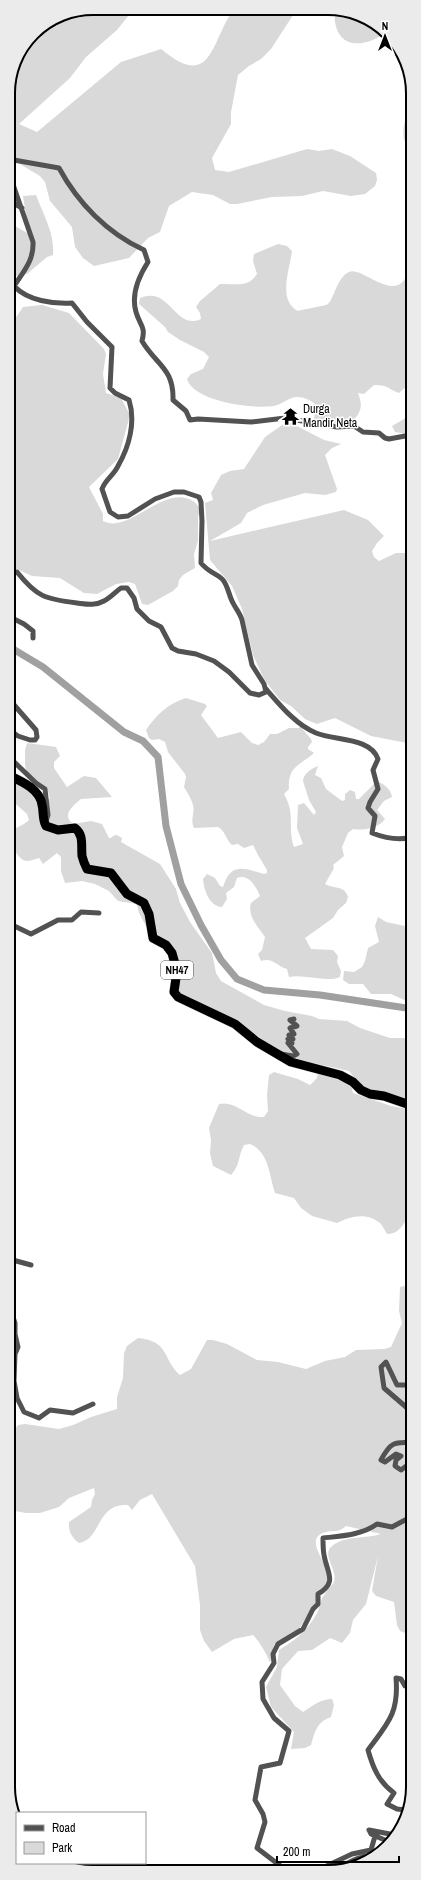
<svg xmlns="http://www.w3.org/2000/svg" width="421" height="1880" font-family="'Archivo Narrow',sans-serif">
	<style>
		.green { fill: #d9d9d9 }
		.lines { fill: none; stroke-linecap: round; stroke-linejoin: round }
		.river { stroke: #a0a0a0; stroke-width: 7 }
		.highway-casing { stroke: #dbdbdb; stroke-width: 10 }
		.street { stroke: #525252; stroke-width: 5 }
		.highway { stroke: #000; stroke-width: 9 }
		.labels { text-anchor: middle; stroke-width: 3; stroke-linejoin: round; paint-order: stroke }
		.shield { fill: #fff; stroke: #4c4c4c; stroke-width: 1 }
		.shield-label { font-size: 11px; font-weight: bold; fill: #000 }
		.poi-label { font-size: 12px; fill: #000; stroke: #fff; text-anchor: start }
		.rim { fill: none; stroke: #000; stroke-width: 2 }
	</style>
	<rect width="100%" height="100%" fill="#fff"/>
	<path class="green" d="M93,8H137L129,15L117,30L86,57L70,78L19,124L37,132L121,62L161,49C213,92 210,41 234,9H297L271,49L261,59L249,66L238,75L231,112V124L212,158L215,170L229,172L307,149L319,151L332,149L350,156L376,173L377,180L375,186L365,194L351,196L323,191L302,196L272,197L237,204H230L213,195L192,192L169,206L160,232L148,238L129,258L94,266L83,258L75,247L72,227L50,201L45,182L40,176L8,157V88L15,60L33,33L76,11Z
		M335,10H345L385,33C367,46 340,51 335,22C334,18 336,14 335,10Z
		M412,106V147L404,140C402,128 405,116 412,106Z
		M36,195C43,214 55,234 53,255L47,257L27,274L10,277L8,285V222L29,234L23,196Z
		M278,244L287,246L292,251C290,269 277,300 298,311C304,309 325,306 328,304C334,299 337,277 349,272C360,267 382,291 398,285C405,282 407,274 412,269V384H409L399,393C387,389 390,385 374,385L364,394L358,393C361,402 363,407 357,416C347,430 328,422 314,419L316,405C311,400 304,397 297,397C289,397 283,404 274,406C253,409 194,402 187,379L191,374L203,369L209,357L204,352L180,340L168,332L165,327L139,304L140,298C170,285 175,331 201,319L200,313L196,307L200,301L220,284C235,283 247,289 257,274L253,261L254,254Z
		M42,305L69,313L104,349L106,354L103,374L106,393L121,398L130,415L118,459L89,487L103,514V521C129,535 164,483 193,501C196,503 199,507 201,510L198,516V541L194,554L195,568L183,575L179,580L178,586L173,591L148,605L142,604L135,584L129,582L116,584L97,594L84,593L60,578L32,576L8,565V329L23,307Z
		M412,411V435L395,432L392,426L404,419Z
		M285,423H291L324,440L341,444L332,448L325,455L337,489L336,492L325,495L305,493L263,505L247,513L241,523L210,541L344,510L368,520L384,536L377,543L372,551L374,557L379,561L396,553H412V744L371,736L335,718L317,724L305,719L291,706L280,700L264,679L253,655L242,609L232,586L210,560L205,503L213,500L211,493L221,475L230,471L244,469L265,437Z
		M186,698L205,704L207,706L201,715L218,738L241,732L252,743L258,745L264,742L270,734H277L289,728H299L300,726L311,739L312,742L308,747V749L314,753C301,765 287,766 289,789L284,794C296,815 287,826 294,847L303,844L297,828L298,805L304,803L314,815L316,812L309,800L303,781C303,774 312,768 318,766L315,775L321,778L326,789L342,801L345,800V794L350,790L355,792L356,799H359L377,781C384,784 391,789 392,797L384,801L377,810L385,819C379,828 363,831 353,829L348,833L342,847L344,856L333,865L334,868L325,884C333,889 345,885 348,897L346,903L338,910L333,918L305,938L311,949L333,950L338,956L337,962L341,971L340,977C325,983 305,974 289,977L287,969C276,966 273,957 261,961L258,954L262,950L265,937C258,927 247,916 251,903L260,896C256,887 249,873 237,878L234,887L226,893L227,899L222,907C209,906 204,890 203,879L207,874L215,878L220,886L223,887C231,862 243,868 264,874L267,873V870L258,855L253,845L244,848L238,844L232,845C226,840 225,830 218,827L194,828C190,820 195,813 193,805C191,798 187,792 184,787L186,777L185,774L168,752L165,742L159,739L152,740L149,738L146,730C156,715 169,703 186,698Z
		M27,743L56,747L60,756L54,762V768L67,787L84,776L96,778L112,797L81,799C73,806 61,815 73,824L91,821L102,824L109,838C114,838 113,831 122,838L121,842L160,864L176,889L180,903L190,922L212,953L216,973L221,981L264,1005L285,1011L312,1016L319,1019L347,1021L360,1028L390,1038H413V1101L366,1088L360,1085L349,1071L295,1059L272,1047L250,1030L179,994L178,968L158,937L147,928L139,913L137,904L118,901L109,891L95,884L82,881L65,883L61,871V857L57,853L43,864L39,858C35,859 30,861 27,861C18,861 11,843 8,836C13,827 22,827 29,820L27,814L8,797V776L35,794L45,830L59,831L50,825L44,806L50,798L47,788L36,782L27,773L25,765V750Z
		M378,917L386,922L405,926L413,931V958L409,963L413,965V1004L391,994H371L363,984H349L343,980L344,971L354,972L362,967L365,961L368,948L379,942L375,926Z
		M274,1072L298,1079L310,1085L317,1078L318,1072L351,1085L353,1093L391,1106L413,1110V1215C401,1222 402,1234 387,1234C385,1231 383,1226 380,1223C367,1212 350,1216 337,1223L312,1216L301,1208L294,1198L275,1193C269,1175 269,1152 250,1144L244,1145C238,1156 240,1166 231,1175L213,1166L210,1153L211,1140L209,1128L219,1104C236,1100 248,1119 264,1117L268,1111L267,1095L269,1075Z
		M413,1284V1636L400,1631L397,1625L394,1602L376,1596L372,1591L378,1556L366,1604L353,1620L350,1633L342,1643L330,1638L312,1650L298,1651L282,1669L280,1685L295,1706L303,1712C312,1706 321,1699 332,1699L334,1705L331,1717C317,1722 315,1731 311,1745L305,1748L291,1749L294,1732L271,1707L266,1687L277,1667L279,1650C297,1639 308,1630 318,1611C320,1605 321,1598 325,1594C327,1589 332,1586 334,1582C338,1570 322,1556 331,1547C343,1535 367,1539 381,1534L346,1526C337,1534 334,1529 323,1533C306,1539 324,1560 327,1571C328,1574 328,1579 328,1583L318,1591L315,1604L299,1629L274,1645L270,1663C268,1656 258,1639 253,1635L234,1639L212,1652L204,1641L200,1630V1605L195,1566L152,1494L140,1500L132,1510L128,1505C96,1503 102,1539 79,1543C72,1538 68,1531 69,1522L91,1507L92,1500L95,1494L94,1488L69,1498L59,1507L40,1513H26L9,1510V1437L18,1425L25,1424L59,1429L73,1425L91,1417L117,1409V1397L123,1378L124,1353L127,1346L138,1338C170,1341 162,1359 180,1375L191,1369L207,1340H213L227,1344L257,1360L278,1362L306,1369L325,1361L345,1357L356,1350L384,1349L391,1347L402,1323L399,1311L400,1287Z"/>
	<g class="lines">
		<path class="river" d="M8,646L43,667L124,732L143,741L158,757L166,826L181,884L201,925L221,960L237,979L264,990L320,995L413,1009"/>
		<defs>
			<path id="highway" d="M8,775C21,781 40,789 42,805C44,812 42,819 46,826L58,830L75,828C84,835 81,845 82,856C83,860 85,865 87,869L111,873L127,894L144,903L149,914L153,938L166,945L172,953L177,971L174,992L178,997L235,1024L257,1042L291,1062L340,1075L353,1082L361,1090L370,1094L384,1096L413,1106"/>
		</defs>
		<use href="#highway" class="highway-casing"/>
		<path class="street" d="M8,159L59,168C78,203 107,233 144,250L148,262C139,276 131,295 136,312C140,326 146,326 142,341C156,365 174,368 173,400L186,411L190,420L198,419L251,422L285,418L337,427L354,426L363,432L379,433L385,438L389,439L405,436L412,439
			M8,170L33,242C34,260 24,271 14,286C28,301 53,304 72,303L87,322L112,347L110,388L115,393L129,400C136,422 129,447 118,466C114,475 105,480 102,489L110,512L118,517L128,516L155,499L174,492H184L199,497L201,502L202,521L201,563C209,573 218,574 223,580C228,586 229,596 233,603C236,609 240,613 242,620L252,665L264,684L266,692L259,695L250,693L229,672L214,661L196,654L178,651L172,648L161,627L149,621L137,609L134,598L127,588H121C115,592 110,598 104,601C95,606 86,604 77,603C45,599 37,597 17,572L8,574
			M8,200L22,208
			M8,616L24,624L33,631V638
			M266,689C280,705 296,725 316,733C335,741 370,737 378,759L373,770L378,789L370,802L368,808L375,816L372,833C385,838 399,841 412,837
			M8,698L36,730L37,737L35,740H30L18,736L8,729
			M8,756L36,783L45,789L48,815L46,821
			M8,923L31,934L58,920H72L81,912L99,913
			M281,1054L293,1056L297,1054L288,1043H292L288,1039H293L289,1035L294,1034L290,1028L297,1026L290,1020L294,1019
			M9,1259L31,1265
			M9,1305L15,1323V1334L18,1347L15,1354L14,1381L17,1398L24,1412L39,1418L50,1410L73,1413L93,1404
			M413,1385H397L386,1362L381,1367L384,1388L413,1413
			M413,1443C394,1441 390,1443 381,1460L385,1462L396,1454L401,1456L396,1460L395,1466L401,1470L409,1464L413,1466
			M406,1810L397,1809L387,1804L394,1793C379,1782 373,1768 368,1750C388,1723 399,1713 396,1678L401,1679L405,1686L408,1687L411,1706L413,1704
			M388,1846L387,1841L371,1834L369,1830L395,1835
			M287,1871L257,1848L265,1822L263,1814L255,1800L261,1767L280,1763L289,1731L274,1718L263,1699L262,1682L274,1663L273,1654L278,1644L303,1629L313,1609L318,1604V1594C338,1582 327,1573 324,1555C323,1550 323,1544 323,1538C341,1536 362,1535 377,1524L392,1527L407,1519H413
			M316,1871L352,1854L371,1850L375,1836
			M333,1871C344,1866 361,1853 374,1857"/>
		<use href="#highway" class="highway"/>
	</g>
	<defs>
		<symbol id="temple-bare" viewBox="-9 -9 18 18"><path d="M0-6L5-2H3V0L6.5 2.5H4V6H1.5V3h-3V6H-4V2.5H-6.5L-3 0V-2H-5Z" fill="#000" stroke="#fff" stroke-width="2.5" paint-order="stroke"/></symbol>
	</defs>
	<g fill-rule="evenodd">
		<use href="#temple-bare" x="278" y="404" width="25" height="25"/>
	</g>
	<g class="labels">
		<rect class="shield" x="161" y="961" width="32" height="18" rx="3"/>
		<g class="shield-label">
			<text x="177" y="974">NH47</text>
		</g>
		<g class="poi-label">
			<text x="303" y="413">Durga<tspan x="303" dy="14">Mandir Neta</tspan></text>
		</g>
	</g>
	<path d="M0 0H421V1880H0ZM93 15H328A78 78 0 0 1 406 93V1787A78 78 0 0 1 328 1865H93A78 78 0 0 1 15 1787V93A78 78 0 0 1 93 15Z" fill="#ebebeb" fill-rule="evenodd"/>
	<path class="rim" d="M93 15H328A78 78 0 0 1 406 93V1787A78 78 0 0 1 328 1865H93A78 78 0 0 1 15 1787V93A78 78 0 0 1 93 15Z"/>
	<rect x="16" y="1812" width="130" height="52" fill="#ffffff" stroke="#999999"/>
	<rect x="24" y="1825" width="20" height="6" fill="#525252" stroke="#999999"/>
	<text x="52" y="1832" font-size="12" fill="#000000">Road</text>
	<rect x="24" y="1842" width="20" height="12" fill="#d9d9d9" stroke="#999999"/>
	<text x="52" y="1852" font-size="12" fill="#000000">Park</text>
	<g transform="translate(385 36)" stroke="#ffffff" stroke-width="3" paint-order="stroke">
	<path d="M0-3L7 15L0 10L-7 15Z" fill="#000000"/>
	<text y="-6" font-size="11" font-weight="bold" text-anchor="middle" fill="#000000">N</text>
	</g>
	<path d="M277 1856v6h122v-6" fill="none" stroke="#000000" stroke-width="2"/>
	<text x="283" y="1856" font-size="12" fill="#000000" stroke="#ffffff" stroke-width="3" paint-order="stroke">200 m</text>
</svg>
